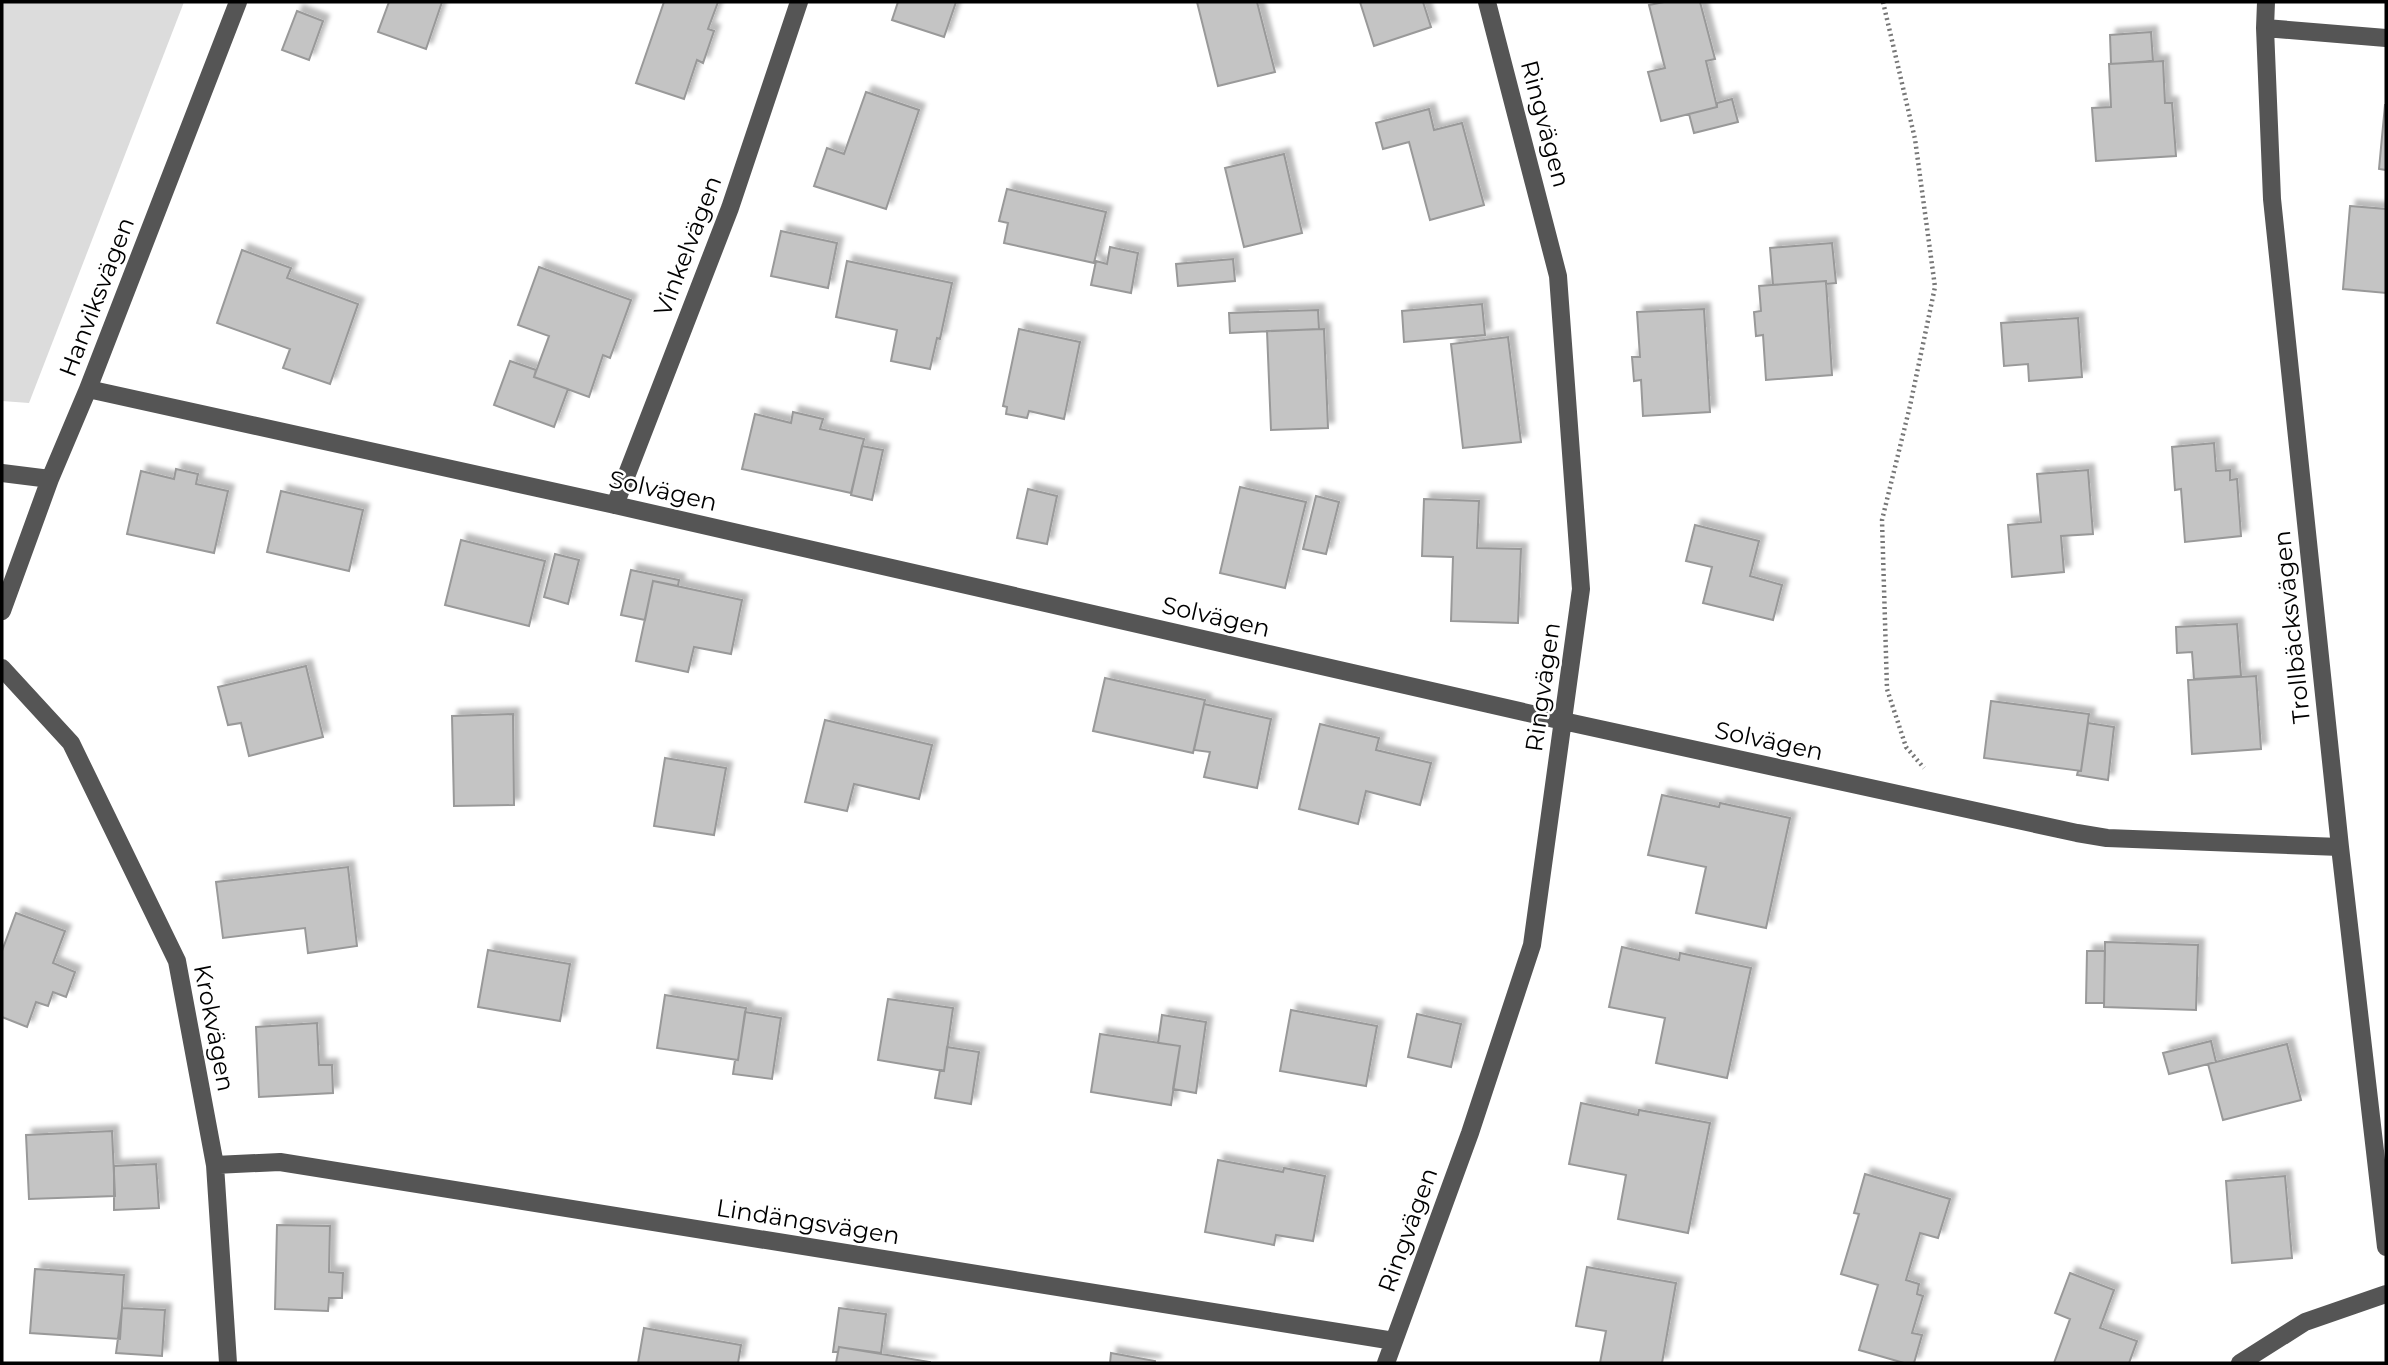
<svg xmlns="http://www.w3.org/2000/svg" width="2388" height="1365" font-family="Montserrat,sans-serif">
	<style>
		.green { fill: #dcdcdc }
		.building { fill: #c4c4c4; stroke: #999; stroke-width: 2; filter: url(#shadow) }
		.lines { fill: none; stroke-linecap: round; stroke-linejoin: round }
		.path { stroke: #777; stroke-width: 4.5; stroke-dasharray: 2 3.5; stroke-linecap: butt }
		.minor { stroke: #555; stroke-width: 18 }
		.labels { text-anchor: middle; stroke-width: 5; stroke-linejoin: round; paint-order: stroke }
		.street-label { font-size: 24px; fill: #000; stroke: #fff }
	</style>
	<defs>
		<filter id="shadow"><feDropShadow dx="6" dy="-6" stdDeviation="2" flood-color="#0004"/></filter>
	</defs>
	<rect width="100%" height="100%" fill="#fff"/>
	<path class="green" d="M2,2H184L29,403L2,401Z"/>
	<path class="building" d="M389,2H442L426,49L378,32Z
		M664,2H718L708,29L714,31L703,63L697,60L684,99L636,83Z
		M898,2H956L944,37L892,20Z
		M1197,2H1257L1275,72L1218,86Z
		M1360,2H1423L1431,27L1374,46Z
		M1664,2H1700L1715,59L1706,61L1717,107L1661,121L1648,72L1665,68L1649,5Z
		M297,11L323,21L309,60L282,50Z
		M2151,32L2153,61L2111,64L2110,35Z
		M2163,61L2165,103H2172L2176,156L2096,161L2092,108L2111,107L2109,64Z
		M866,92L919,110L886,209L814,186L827,148L844,154Z
		M1732,99L1738,122L1694,133L1689,114L1717,107V103Z
		M2385,105H2386V170L2379,169Z
		M1429,109L1434,130L1462,123L1484,205L1430,220L1409,142L1383,149L1376,123Z
		M1284,154L1302,233L1244,247L1225,168Z
		M1007,189L1106,212L1094,263L1004,243L1008,223L999,221Z
		M2350,206L2386,209V293L2343,289Z
		M781,231L837,243L828,288L771,276Z
		M1832,243L1836,283L1826,284V281L1773,285L1770,248Z
		M1110,247L1138,253L1131,293L1091,285L1096,261L1107,264Z
		M242,250L291,268L287,278L358,304L330,384L283,368L290,349L217,323Z
		M1233,259L1235,281L1178,286L1176,264Z
		M847,261L952,283L940,339L937,338L930,369L891,361L897,330L836,317Z
		M539,267L631,300L610,358L603,355L589,397L534,377L549,336L518,325Z
		M1826,281L1832,375L1766,380L1763,335L1756,336L1754,312L1761,311L1759,286Z
		M1482,304L1485,335L1404,342L1402,311Z
		M1704,309L1710,412L1643,416L1641,380L1634,381L1632,357H1640L1637,312Z
		M1318,310L1319,329L1230,333L1229,313Z
		M2078,318L2082,377L2029,381L2028,364L2004,366L2001,323Z
		M1019,329L1080,342L1064,419L1029,411L1027,418L1006,414L1007,407L1003,406Z
		M1324,329L1328,428L1271,430L1267,331Z
		M1508,337L1521,442L1463,448L1451,344Z
		M510,361L536,370L534,377L568,389L554,427L494,405Z
		M793,412L823,419L820,429L864,439L851,493L742,469L755,414L791,423Z
		M2214,443L2216,471L2230,470V480L2237,479L2241,536L2185,542L2181,489L2175,490L2172,447Z
		M862,446L883,450L872,500L851,495Z
		M176,469L198,474L196,484L228,491L214,553L127,534L141,471L174,479Z
		M2088,470L2093,534L2061,536L2064,572L2012,577L2008,525L2041,522L2037,474Z
		M1240,487L1306,502L1285,588L1220,573Z
		M1028,489L1057,496L1047,544L1017,538Z
		M281,491L363,510L349,571L267,552Z
		M1316,496L1339,502L1326,554L1303,549Z
		M1424,499L1479,501L1477,548L1521,549L1518,623L1451,621L1453,557L1422,556Z
		M1695,525L1759,541L1750,576L1782,585L1773,620L1703,603L1712,567L1686,561Z
		M461,540L545,561L529,626L445,605Z
		M555,554L579,560L568,604L544,597Z
		M631,570L679,580L678,586L653,581L645,620L621,615Z
		M653,581L742,600L731,654L694,647L688,672L636,661Z
		M2237,624L2241,676L2194,679L2192,652L2177,653L2176,627Z
		M306,666L323,737L249,756L241,723L228,725L218,687Z
		M2256,676L2261,749L2192,754L2188,680Z
		M1105,678L1205,700L1193,753L1093,731Z
		M1991,701L2089,714L2081,771L1984,758Z
		M1204,704L1271,719L1257,788L1204,777L1210,752L1194,750Z
		M513,714L514,805L454,806L452,716Z
		M825,720L932,745L919,799L854,784L847,811L805,802Z
		M2088,723L2114,727L2108,780L2077,775L2078,771H2081Z
		M1320,724L1379,738L1376,750L1431,763L1420,805L1366,791L1358,824L1299,809Z
		M665,758L726,768L714,835L654,826Z
		M1662,795L1719,807L1720,803L1790,818L1766,928L1696,913L1706,867L1648,855Z
		M348,867L357,946L308,953L305,928L223,938L216,882Z
		M16,913L65,931L53,963L75,972L66,997L53,992L48,1006L36,1002L27,1027L2,1017V951Z
		M2105,942L2198,945L2196,1010L2104,1007Z
		M1622,947L1679,960L1680,953L1751,968L1727,1078L1656,1063L1665,1018L1609,1007Z
		M488,950L570,964L560,1021L478,1007Z
		M2087,951H2105L2104,1003H2086Z
		M665,995L746,1008L738,1060L657,1048Z
		M888,999L953,1008L944,1071L878,1060Z
		M1291,1010L1377,1026L1366,1086L1280,1071Z
		M745,1012L781,1018L772,1079L733,1074L735,1060H738Z
		M1417,1014L1461,1024L1451,1067L1408,1057Z
		M1162,1015L1206,1022L1196,1093L1173,1089L1180,1046L1158,1043Z
		M317,1023L319,1065H332L333,1093L259,1097L256,1027Z
		M1100,1034L1180,1046L1171,1105L1091,1092Z
		M2211,1041L2216,1062L2169,1074L2163,1053Z
		M2287,1044L2301,1100L2223,1120L2208,1064Z
		M947,1047L979,1052L971,1104L935,1098L940,1070L944,1071Z
		M1581,1103L1638,1115L1639,1110L1710,1123L1688,1233L1618,1219L1626,1175L1569,1164Z
		M112,1131L115,1196L29,1199L26,1135Z
		M1218,1160L1283,1172L1284,1168L1325,1176L1313,1241L1276,1235L1274,1245L1205,1232Z
		M156,1164L159,1208L114,1210V1166Z
		M1865,1174L1950,1199L1938,1238L1920,1233L1906,1280L1919,1284L1917,1294L1923,1296L1912,1333L1922,1335L1914,1363H1904L1859,1350L1878,1285L1841,1274L1859,1214L1854,1213Z
		M2285,1176L2292,1258L2232,1263L2226,1181Z
		M277,1225L330,1226L329,1272L343,1273L342,1298H329L328,1311L275,1309Z
		M1587,1267L1676,1283L1662,1363H1600L1606,1331L1576,1326Z
		M35,1269L124,1275L120,1339L30,1333Z
		M2070,1273L2114,1290L2100,1328L2137,1341L2129,1363H2054L2070,1319L2055,1313Z
		M122,1308L165,1310L162,1356L116,1353Z
		M839,1308L886,1314L881,1353L839,1347L838,1352H833Z
		M644,1328L741,1345L738,1363H638Z
		M839,1347L930,1362V1363H836Z
		M1111,1353L1155,1361V1363H1110Z"/>
	<g class="lines">
		<path class="path" d="M1883,2L1915,139L1935,287L1910,406L1882,520L1887,689L1906,747L1924,768"/>
		<path class="minor" d="M2266,2L2265,28L2272,199L2340,847L2386,1247
			M2265,28L2386,38
			M88,389L615,505L1563,721L2077,833L2107,838L2340,847
			M2,473L50,479
			M615,505L730,208L799,2
			M2,611L50,479L88,389L238,2
			M2,668L71,743L177,961L215,1165L228,1363
			M215,1165L280,1162L1394,1341
			M1386,1363L1470,1133L1532,945L1581,589L1558,276L1487,2
			M2240,1363L2305,1322L2386,1294"/>
	</g>
	<g class="labels">
		<g class="street-label">
			<text transform="translate(1545 124) rotate(75)" y="8">Ringvägen</text>
			<text transform="translate(688 246) rotate(-69)" y="8">Vinkelvägen</text>
			<text transform="translate(97 297) rotate(-69)" y="8">Hanviksvägen</text>
			<text transform="translate(663 491) rotate(13)" y="8">Solvägen</text>
			<text transform="translate(1216 617) rotate(13)" y="8">Solvägen</text>
			<text transform="translate(2292 627) rotate(-96)" y="8">Trollbäcksvägen</text>
			<text transform="translate(1543 687) rotate(-82)" y="8">Ringvägen</text>
			<text transform="translate(1769 741) rotate(12)" y="8">Solvägen</text>
			<text transform="translate(214 1028) rotate(79)" y="8">Krokvägen</text>
			<text transform="translate(808 1222) rotate(9)" y="8">Lindängsvägen</text>
			<text transform="translate(1408 1230) rotate(-70)" y="8">Ringvägen</text>
		</g>
	</g>
	<rect width="2388" height="1365" fill="none" stroke="#000000" stroke-width="7"/>
</svg>
